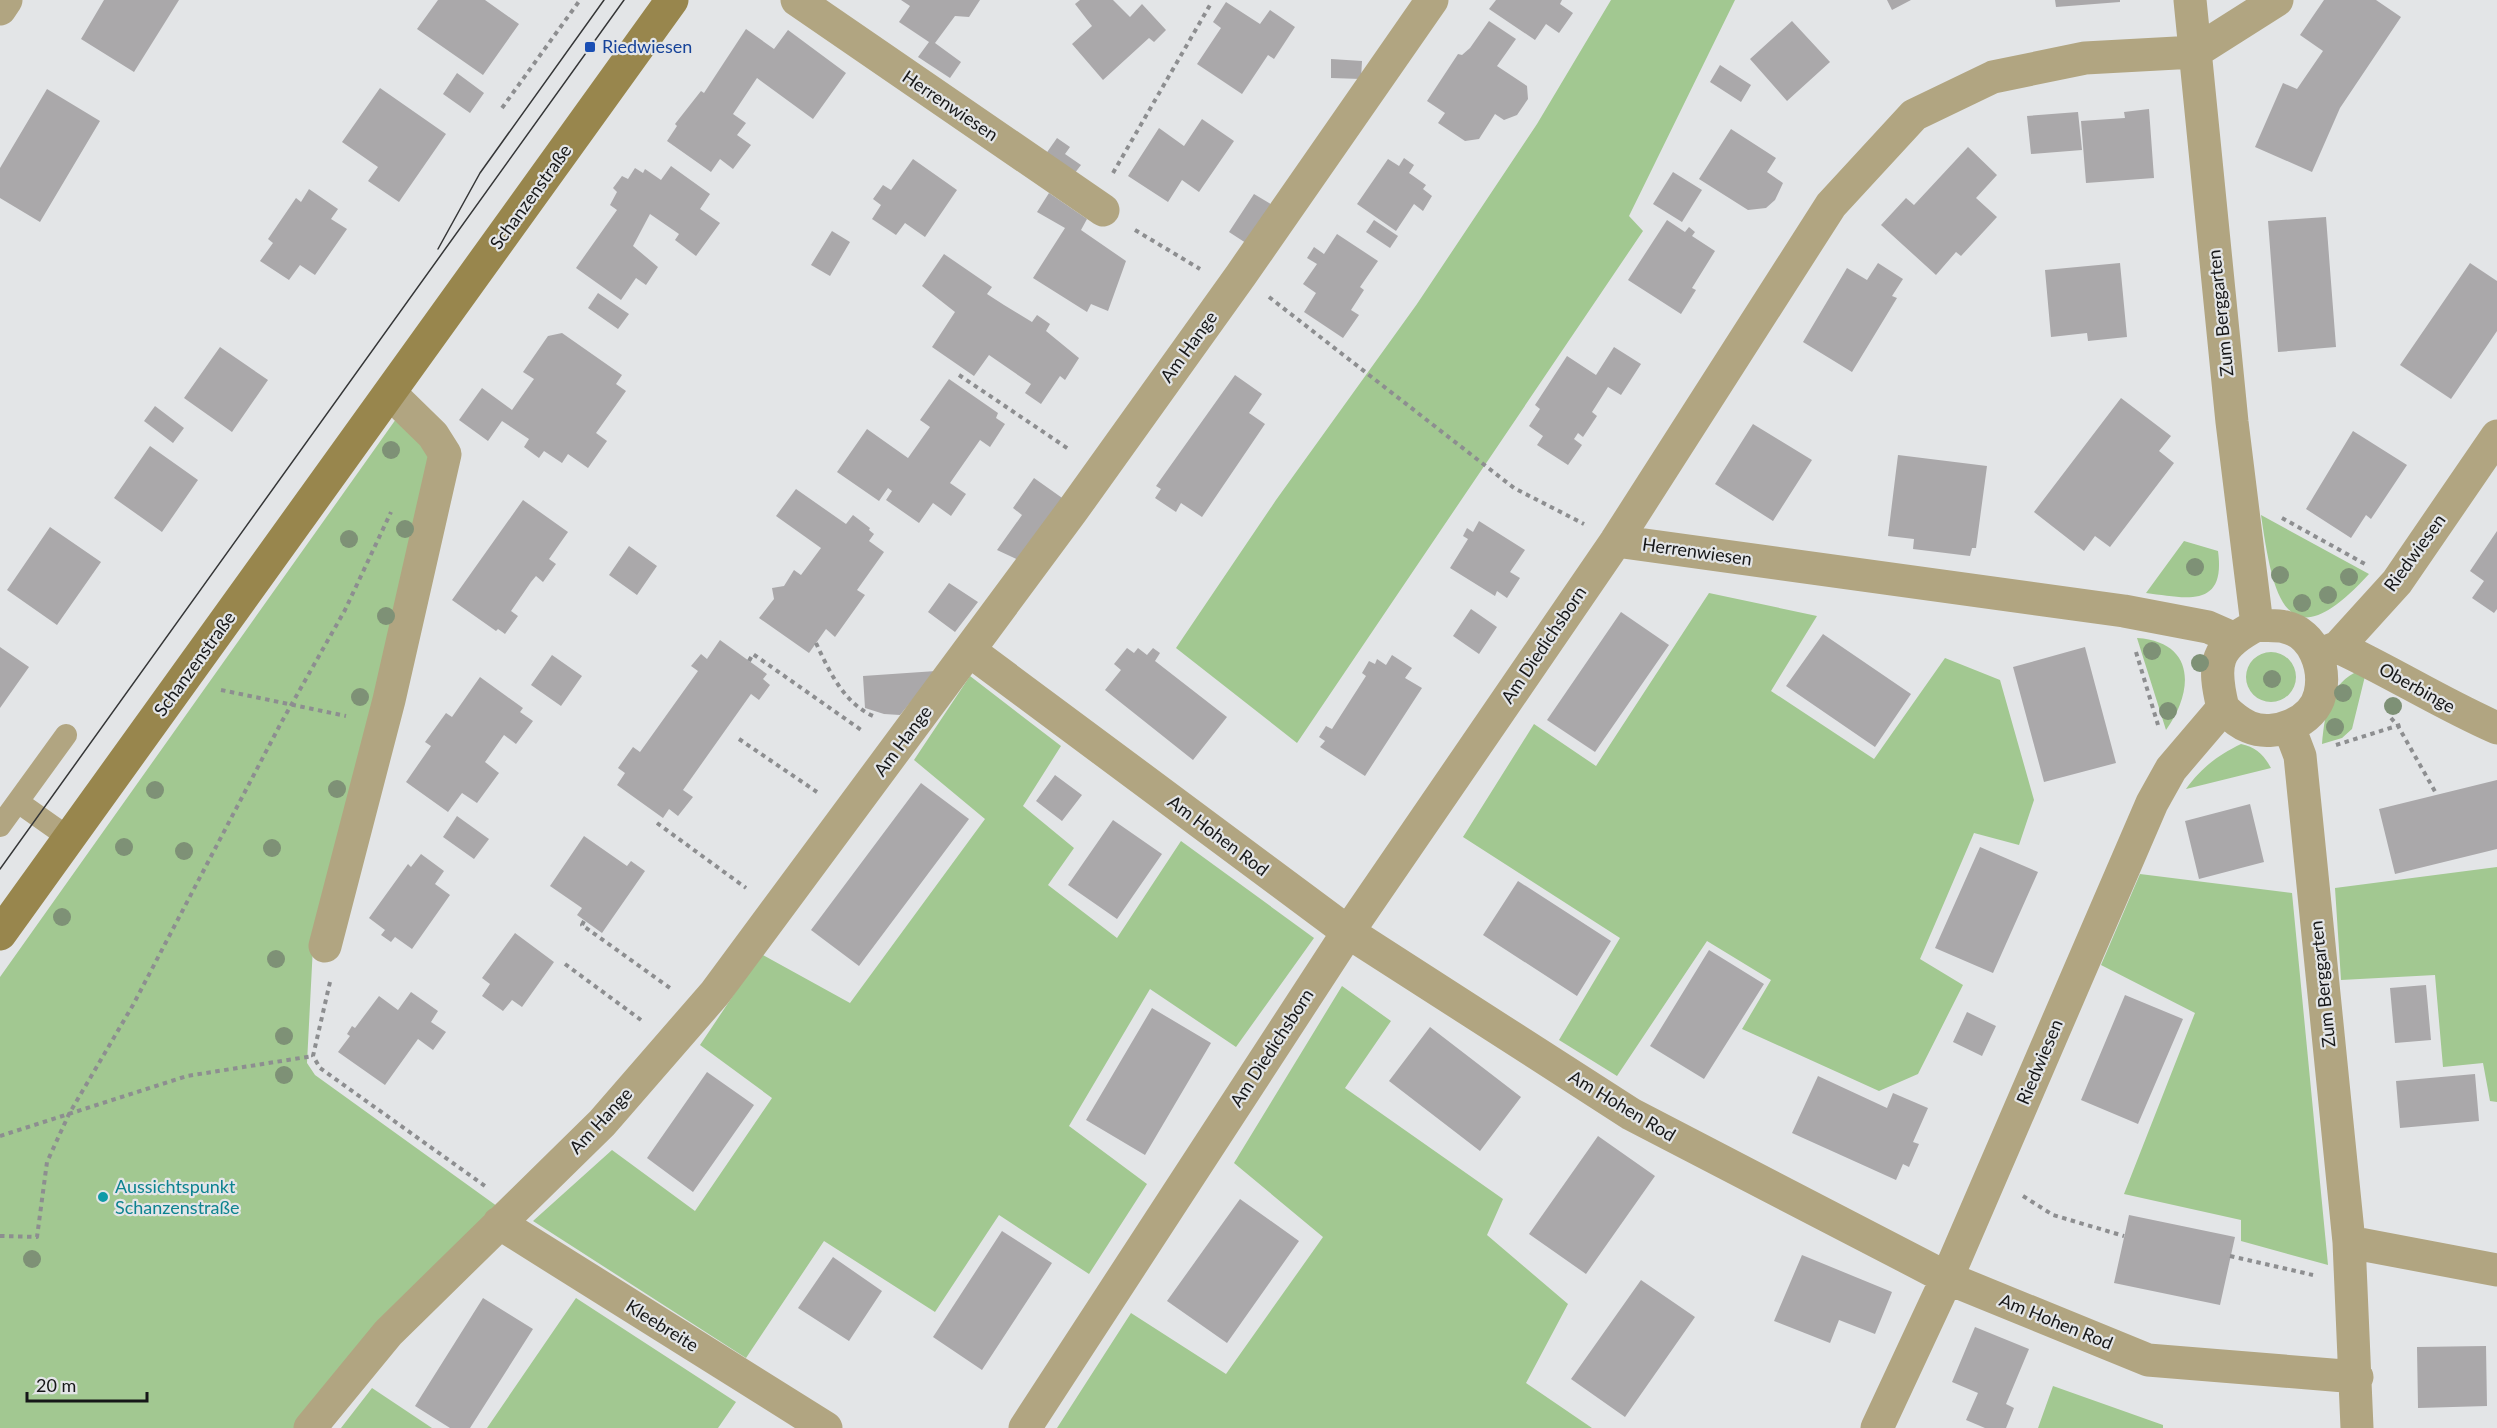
<svg xmlns="http://www.w3.org/2000/svg" width="2497" height="1428" font-family="Lato,sans-serif">
	<style>
		.green { fill: #a2c891 }
		.building { fill: #aaa8aa }
		.lines { fill: none; stroke-linecap: round; stroke-linejoin: round }
		.path { stroke: #8d8e90; stroke-width: 4; stroke-dasharray: 4.5 4.5; stroke-linecap: butt }
		.lane { stroke: #b1a581; stroke-width: 22 }
		.street { stroke: #b1a581; stroke-width: 33 }
		.secondary { stroke: #98864d; stroke-width: 33 }
		.tram { stroke: #353637; stroke-width: 1.5 }
		.tree { fill: #7e9176 }
		.transit-dot { fill: #1a4fb4; stroke: #e3e5e7; stroke-width: 2 }
		.culture-dot { fill: #0f9aa8; stroke: #e3e5e7; stroke-width: 2 }
		.labels { text-anchor: middle; stroke-width: 4.5; stroke-linejoin: round; paint-order: stroke }
		.transit-label { font-size: 18px; fill: #164399; stroke: #e3e5e7; text-anchor: start }
		.street-label { font-size: 18px; fill: #161718; stroke: #e3e5e7 }
		.culture-label { font-size: 18px; fill: #0d838f; stroke: #e3e5e7; text-anchor: start }
	</style>
	<rect width="100%" height="100%" fill="#e3e5e7"/>
	<path class="green" d="M1611,0H1735L1629,216L1643,231L1297,743L1176,648L1276,500L1417,304L1537,124Z
		M401,412L439,457L313,946L307,1063L315,1075L501,1209L300,1428H0V977Z
		M2261,515L2369,574C2286,665 2273,597 2261,515Z
		M2184,541L2218,551C2226,609 2186,598 2146,593Z
		M1709,593L1817,616L1771,691L1874,759L1945,658L2000,680L2034,800L2019,845L1974,833L1920,959L1963,985L1918,1074L1879,1091L1742,1029L1771,980L1707,941L1617,1076L1559,1040L1620,938L1463,837L1534,724L1596,766Z
		M2137,638C2196,642 2194,691 2166,730Z
		M2246 677a25 25 0 1 1 50 0a25 25 0 1 1-50 0Z
		M2360,670L2366,672L2352,729L2342,738L2322,744C2325,713 2329,683 2360,670Z
		M970,676L1061,746L1023,806L1074,848L1048,885L1117,938L1181,841L1314,938L1236,1047L1150,989L1069,1126L1147,1184L1089,1274L999,1215L935,1312L824,1241L746,1358L533,1221L612,1150L695,1211L772,1098L700,1045L761,954L850,1003L985,819L914,760Z
		M2241,744C2256,747 2264,755 2271,768L2186,789C2202,767 2217,756 2241,744Z
		M2497,867V1102L2490,1101L2483,1063L2443,1067L2435,975L2341,980L2335,888Z
		M2140,874L2292,893L2328,1265L2241,1241V1220L2124,1194L2195,1013L2101,965Z
		M1342,986L1391,1021L1345,1088L1503,1199L1487,1235L1568,1304L1526,1383L1592,1428H1057L1131,1313L1226,1374L1323,1237L1234,1163Z
		M576,1298L736,1402L718,1428H487Z
		M2053,1386L2163,1425V1428H2038Z
		M372,1388L432,1428H341Z"/>
	<path class="building" d="M104,0H179L134,72L81,39Z
		M438,0H485L519,24L483,75L417,29Z
		M901,0H980L969,17L955,16L935,43L961,62L950,78L918,57L929,42L899,22L910,6Z
		M1080,0H1113L1130,17L1142,4L1166,30L1154,42L1149,38L1103,80L1072,44L1092,26L1075,4Z
		M1496,0H1562L1560,4L1573,13L1559,33L1546,24L1535,40L1489,9Z
		M1887,0H1911L1892,10Z
		M2055,0H2120V2L2056,7Z
		M2324,0H2376L2401,17L2340,108L2312,172L2255,147L2283,83L2297,89L2323,51L2300,35Z
		M1226,2L1260,24L1270,10L1295,27L1274,59L1268,55L1242,94L1197,64L1221,28L1213,22Z
		M1489,21L1516,39L1497,66L1527,86L1528,99L1517,115L1504,120L1495,114L1479,139L1465,141L1438,123L1445,113L1427,101L1458,54L1462,55L1470,48Z
		M1792,21L1830,62L1787,101L1750,59Z
		M746,29L774,49L788,30L846,73L813,119L757,78L733,114L746,123L737,135L751,145L733,169L720,159L711,172L667,141L677,126L675,124L701,91L704,93Z
		M1331,59L1362,61L1361,79L1331,78Z
		M1720,65L1751,85L1741,102L1710,82Z
		M457,73L484,93L470,113L443,94Z
		M380,88L446,134L399,202L368,181L378,167L342,142Z
		M47,89L100,121L40,222L0,198V168Z
		M2149,109L2154,178L2086,183L2081,121L2125,118L2124,112Z
		M2078,112L2082,150L2031,154L2027,116Z
		M1202,119L1234,141L1199,192L1182,180L1168,202L1128,176L1159,128L1184,146Z
		M1731,129L1776,158L1767,172L1783,183L1775,200L1766,208L1748,210L1699,179Z
		M1057,138L1070,147L1065,154L1081,165L1071,178L1043,158Z
		M1968,147L1997,175L1976,198L1997,217L1961,256L1956,252L1936,275L1881,225L1906,198L1914,205Z
		M1404,158L1414,165L1409,173L1426,185L1423,189L1432,196L1423,211L1414,204L1396,231L1357,204L1388,159L1399,166Z
		M913,159L957,190L925,237L905,223L896,235L872,219L881,205L873,199L883,185L891,190Z
		M671,166L710,194L700,209L720,223L696,256L675,240L679,234L650,214L633,246L658,267L646,285L636,278L621,300L576,268L617,210L610,205L617,192L613,188L622,176L628,179L635,168L643,173L645,169L661,180Z
		M1673,172L1702,190L1682,222L1653,204Z
		M309,189L338,209L331,219L347,229L315,275L300,265L289,280L260,261L273,243L268,239L296,198L301,202Z
		M1049,193L1087,219L1081,230L1126,261L1108,311L1091,304L1087,312L1033,278L1065,228L1037,212Z
		M1254,194L1274,206L1249,245L1229,232Z
		M2326,217L2336,347L2278,352L2268,221Z
		M1374,220L1398,236L1390,248L1366,232Z
		M1667,220L1685,232L1689,227L1695,232L1692,236L1715,251L1692,288L1696,290L1681,314L1628,280Z
		M832,231L850,242L830,276L811,265Z
		M1337,234L1378,261L1360,287L1364,290L1351,310L1359,315L1343,338L1304,312L1316,293L1303,284L1317,264L1307,258L1314,247L1324,254Z
		M944,254L992,287L987,294L1004,305L1032,322L1037,315L1050,324L1046,331L1079,358L1065,380L1060,376L1041,404L1025,393L1031,384L989,355L974,376L932,347L955,312L922,286Z
		M1878,263L1903,279L1892,296L1897,298L1852,372L1803,342L1847,268L1867,280Z
		M2120,263L2127,337L2088,341L2087,333L2051,337L2045,270Z
		M2470,263L2497,281V331L2451,399L2400,365Z
		M598,293L629,314L618,329L588,308Z
		M562,333L622,375L616,384L626,391L596,433L607,441L588,468L568,454L562,463L544,451L539,458L524,447L529,439L502,421L488,441L459,420L482,388L512,410L534,379L523,372L548,336Z
		M220,347L268,380L232,432L184,398Z
		M1614,347L1641,364L1621,395L1608,387L1592,412L1597,416L1583,437L1578,433L1574,439L1582,445L1568,465L1537,445L1543,436L1529,426L1540,409L1535,405L1567,356L1596,375Z
		M1235,375L1262,394L1249,413L1265,424L1202,517L1181,503L1176,512L1155,498L1161,489L1156,486Z
		M949,379L998,413L996,418L1005,424L990,447L980,440L950,483L966,494L951,516L933,503L919,523L886,500L892,491L888,488L879,501L837,472L867,429L908,458L930,427L920,420Z
		M2121,398L2171,436L2159,451L2174,463L2110,547L2095,536L2084,551L2034,512Z
		M155,406L184,428L173,443L144,421Z
		M1753,424L1812,460L1773,521L1715,484Z
		M2353,431L2407,465L2371,519L2366,515L2351,538L2306,509Z
		M150,446L198,480L162,532L114,498Z
		M1898,455L1987,466L1976,548H1972L1970,556L1913,549L1914,539L1888,536Z
		M1034,478L1065,500L1021,561L997,550L1022,515L1013,508Z
		M796,489L846,524L853,515L870,528L869,530L874,534L869,541L884,552L857,590L865,595L835,637L826,629L809,653L759,618L774,599L772,588L784,586L794,570L801,575L821,548L776,516Z
		M523,500L568,532L549,559L556,564L543,582L536,576L531,582L511,611L518,616L505,634L498,629L496,631L452,600Z
		M1479,521L1525,550L1510,572L1520,578L1507,598L1497,591L1495,596L1450,568L1468,539L1463,536L1467,528L1473,532Z
		M50,527L101,562L57,625L7,590Z
		M2497,531V609L2494,613L2472,598L2484,581L2470,571Z
		M629,546L657,566L637,595L609,575Z
		M949,583L978,602L955,632L928,612Z
		M1471,609L1497,627L1479,654L1453,636Z
		M1621,612L1669,645L1595,752L1547,720Z
		M1823,634L1911,694L1875,747L1786,686Z
		M720,640L767,674L763,679L770,685L759,700L751,694L683,790L693,797L678,816L669,809L663,818L617,785L625,773L618,768L633,747L640,752L698,671L691,666L701,654L707,659Z
		M0,647L29,667L0,708Z
		M2085,647L2116,763L2044,782L2013,667Z
		M1127,648L1134,653L1138,648L1147,655L1153,648L1160,653L1155,661L1227,717L1193,760L1105,690L1121,670L1114,664Z
		M552,655L582,676L561,706L531,685Z
		M1392,655L1412,668L1405,678L1422,688L1365,776L1320,747L1325,741L1319,737L1326,726L1332,729L1366,676L1362,673L1369,661L1375,664L1377,659L1386,665Z
		M936,671L900,715L884,714L865,708L863,676Z
		M480,677L523,708L520,712L533,721L516,744L504,735L485,762L499,773L477,803L462,793L448,812L406,782L431,746L425,742L446,713L452,717Z
		M1055,775L1082,795L1062,821L1036,801Z
		M2497,780V849L2395,874L2379,809Z
		M921,783L969,819L859,966L811,930Z
		M2250,804L2264,862L2199,879L2185,821Z
		M457,816L489,839L474,859L443,837Z
		M1113,820L1162,854L1117,919L1068,885Z
		M584,836L627,866L631,861L645,871L602,933L577,915L582,908L550,886Z
		M1980,847L2038,872L1993,973L1935,948Z
		M421,854L444,871L435,884L450,895L412,949L395,937L391,942L381,935L385,930L369,918L408,864L411,867Z
		M1518,881L1611,941L1577,996L1483,935Z
		M515,933L554,962L522,1007L512,1000L503,1011L482,996L490,984L482,978Z
		M1709,950L1764,984L1704,1079L1650,1046Z
		M2426,985L2431,1040L2395,1043L2390,988Z
		M411,992L438,1011L431,1022L446,1032L433,1050L418,1039L385,1085L338,1052L350,1036L347,1034L352,1026L355,1028L379,996L398,1010Z
		M2125,995L2183,1019L2138,1124L2081,1100Z
		M1152,1008L1211,1043L1145,1155L1086,1120Z
		M1967,1012L1996,1026L1982,1056L1953,1042Z
		M1430,1027L1521,1097L1480,1151L1389,1081Z
		M707,1072L754,1105L693,1192L647,1158Z
		M2475,1074L2479,1121L2400,1128L2396,1081Z
		M1818,1076L1887,1108L1893,1093L1928,1108L1913,1142L1919,1144L1909,1167L1903,1164L1896,1180L1792,1133Z
		M1598,1136L1655,1176L1586,1274L1529,1234Z
		M1240,1199L1299,1241L1227,1343L1167,1301Z
		M2129,1215L2235,1237L2220,1305L2114,1283Z
		M1002,1231L1052,1263L982,1370L933,1337Z
		M1802,1255L1892,1292L1875,1334L1839,1320L1830,1343L1774,1321Z
		M833,1257L882,1291L849,1341L798,1308Z
		M1641,1280L1695,1317L1625,1417L1571,1379Z
		M483,1298L533,1329L470,1428H450L415,1406Z
		M1975,1327L2029,1349L2006,1404L2014,1408L2006,1428H1985L1966,1420L1978,1393L1952,1382Z
		M2486,1346L2487,1406L2418,1408L2417,1347Z"/>
	<g class="lines">
		<path class="path" d="M502,108L580,0
			M1113,173L1210,5
			M1135,230L1200,269
			M1269,297L1514,488L1584,524
			M959,375L1070,450
			M2282,518L2365,564
			M816,643C829,671 844,703 873,716
			M2136,652L2158,725
			M749,661L753,654L864,732
			M221,690L346,716
			M2391,718L2398,726L2437,795
			M739,739L817,792
			M2336,745L2403,724
			M657,823L746,888
			M584,921L582,925L670,988
			M565,964L641,1020
			M330,982L313,1056L320,1068L485,1186
			M0,1136L187,1076L313,1056
			M2023,1196L2053,1215L2124,1236
			M0,1236L37,1237L47,1162L69,1114L133,1005L281,723L345,610L391,512
			M2230,1256L2313,1275"/>
		<path class="lane" d="M18,802L69,838
			M0,826L66,735"/>
		<path class="street" d="M797,0L1103,210
			M2190,0L2232,422L2257,625
			M0,9L6,0
			M1616,541L2124,611L2208,627L2233,638
			M2257,625C2266,626 2277,625 2285,627C2314,633 2326,668 2320,694C2314,722 2274,738 2249,727C2239,723 2230,715 2223,708C2212,663 2215,647 2257,625Z
			M2338,647C2392,672 2442,704 2497,728
			M970,651L1348,932L1631,1114L1947,1278L2148,1360L2357,1377
			M2318,655L2338,647L2397,582L2497,436
			M2289,727L2300,756L2349,1242L2357,1428
			M325,946L389,700L445,454L433,435L390,393
			M499,1223L826,1428
			M2349,1242L2497,1270
			M310,1428L388,1333L602,1123L715,993L1072,511L1241,275L1432,0
			M1025,1428L1348,932L1616,541L1831,205L1914,115L1993,77L2085,58L2195,52L2277,0
			M1877,1428L1947,1278L2152,803L2171,769L2223,708"/>
		<path class="secondary" d="M0,934L672,0"/>
		<path class="tram" d="M438,249L480,173L604,0
			M0,869L624,0"/>
	</g>
	<g class="tree">
		<circle cx="391" cy="450" r="9"/>
		<circle cx="405" cy="529" r="9"/>
		<circle cx="349" cy="539" r="9"/>
		<circle cx="2195" cy="567" r="9"/>
		<circle cx="2280" cy="575" r="9"/>
		<circle cx="2349" cy="577" r="9"/>
		<circle cx="2328" cy="595" r="9"/>
		<circle cx="2302" cy="603" r="9"/>
		<circle cx="386" cy="616" r="9"/>
		<circle cx="2152" cy="651" r="9"/>
		<circle cx="2200" cy="663" r="9"/>
		<circle cx="2272" cy="679" r="9"/>
		<circle cx="2343" cy="693" r="9"/>
		<circle cx="360" cy="697" r="9"/>
		<circle cx="2393" cy="706" r="9"/>
		<circle cx="2168" cy="711" r="9"/>
		<circle cx="2335" cy="727" r="9"/>
		<circle cx="337" cy="789" r="9"/>
		<circle cx="155" cy="790" r="9"/>
		<circle cx="124" cy="847" r="9"/>
		<circle cx="272" cy="848" r="9"/>
		<circle cx="184" cy="851" r="9"/>
		<circle cx="62" cy="917" r="9"/>
		<circle cx="276" cy="959" r="9"/>
		<circle cx="284" cy="1036" r="9"/>
		<circle cx="284" cy="1075" r="9"/>
		<circle cx="32" cy="1259" r="9"/>
	</g>
	<rect class="transit-dot" x="584" y="41" width="12" height="12" rx="3"/>
	<circle class="culture-dot" cx="103" cy="1197" r="6"/>
	<g class="labels">
		<g class="transit-label">
			<text x="602" y="53">Riedwiesen</text>
		</g>
		<g class="street-label">
			<text transform="translate(950 106) rotate(34)" y="6">Herrenwiesen</text>
			<text transform="translate(531 197) rotate(-54)" y="6">Schanzenstraße</text>
			<text transform="translate(2221 313) rotate(-96)" y="6">Zum Berggarten</text>
			<text transform="translate(1189 347) rotate(-54)" y="6">Am Hange</text>
			<text transform="translate(1697 552) rotate(8)" y="6">Herrenwiesen</text>
			<text transform="translate(2415 553) rotate(-54)" y="6">Riedwiesen</text>
			<text transform="translate(1544 645) rotate(-56)" y="6">Am Diedichsborn</text>
			<text transform="translate(195 664) rotate(-54)" y="6">Schanzenstraße</text>
			<text transform="translate(2417 688) rotate(29)" y="6">Oberbinge</text>
			<text transform="translate(903 741) rotate(-53)" y="6">Am Hange</text>
			<text transform="translate(1218 836) rotate(37)" y="6">Am Hohen Rod</text>
			<text transform="translate(2323 984) rotate(-96)" y="6">Zum Berggarten</text>
			<text transform="translate(1272 1048) rotate(-57)" y="6">Am Diedichsborn</text>
			<text transform="translate(2040 1062) rotate(-67)" y="6">Riedwiesen</text>
			<text transform="translate(1622 1106) rotate(31)" y="6">Am Hohen Rod</text>
			<text transform="translate(601 1121) rotate(-47)" y="6">Am Hange</text>
			<text transform="translate(2056 1322) rotate(22)" y="6">Am Hohen Rod</text>
			<text transform="translate(662 1326) rotate(32)" y="6">Kleebreite</text>
		</g>
		<g class="culture-label">
			<text x="115" y="1193">Aussichtspunkt<tspan x="115" dy="21">Schanzenstraße</tspan></text>
		</g>
	</g>
	<path d="M27 1392v9h120v-9" fill="none" stroke="#161718" stroke-width="3"/>
	<text x="36" y="1392" font-size="18" fill="#161718" stroke="#e3e5e7" stroke-width="4.5" paint-order="stroke">20 m</text>
</svg>
